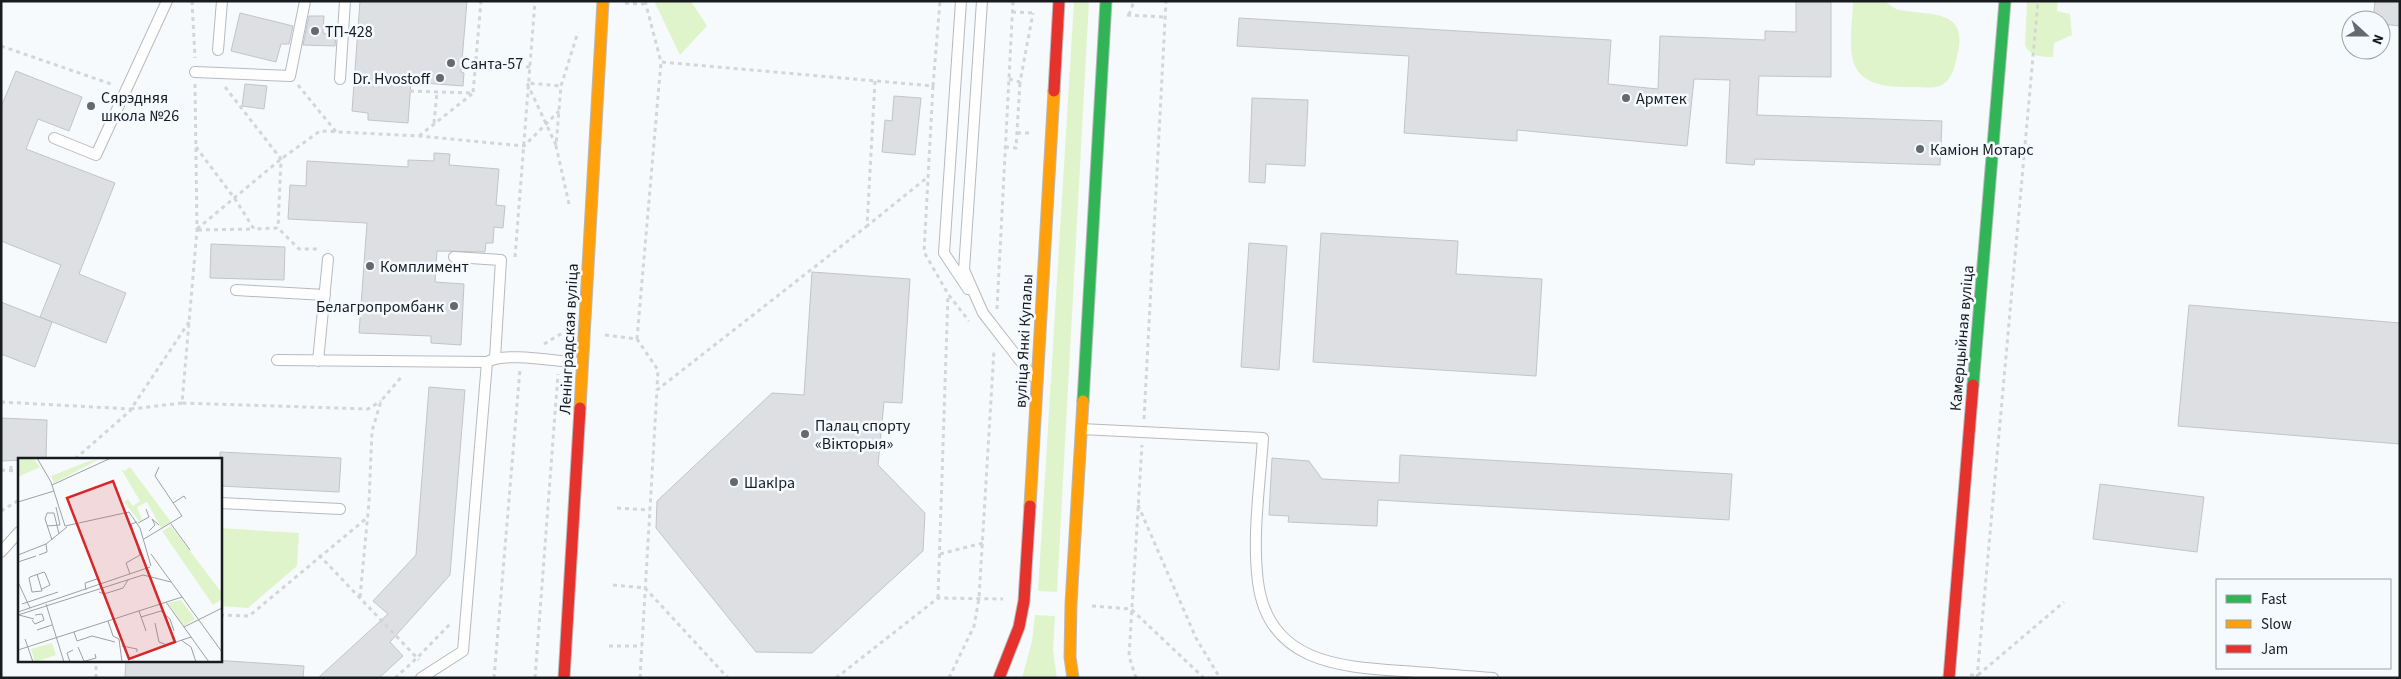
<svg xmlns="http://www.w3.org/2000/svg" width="2401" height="679" font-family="'Source Sans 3',sans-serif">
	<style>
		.green { fill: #e0f4cc }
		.building { fill: #dddfe3; stroke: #c2c4c7 }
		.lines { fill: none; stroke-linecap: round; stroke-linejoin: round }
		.lane-casing { stroke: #b7babd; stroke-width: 12 }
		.fast-casing { stroke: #b7babd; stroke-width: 13 }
		.slow-casing { stroke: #b7babd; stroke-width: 13 }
		.jam-casing { stroke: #b7babd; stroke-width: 13 }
		.path { stroke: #d4d5d7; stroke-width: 3; stroke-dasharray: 4 4; stroke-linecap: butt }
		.lane { stroke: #fefeff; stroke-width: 10 }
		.fast { stroke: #30b455; stroke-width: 11 }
		.slow { stroke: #ff9f0a; stroke-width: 11 }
		.jam { stroke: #e5322d; stroke-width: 11 }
		.poi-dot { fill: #676a6c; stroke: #f4faff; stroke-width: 2 }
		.labels { text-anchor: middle; stroke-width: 5; stroke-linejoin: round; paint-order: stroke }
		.poi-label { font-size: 16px; fill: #191c1f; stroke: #f4faff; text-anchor: start }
		.street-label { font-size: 16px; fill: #191c1f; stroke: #f4faff }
		.inset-road { fill: none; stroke: #9ea1a4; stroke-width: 1 }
		.view { fill: #d62828; fill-opacity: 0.15; stroke: #d62828; stroke-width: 2.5 }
		.inset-edge { fill: none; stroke: #191c1f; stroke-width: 2.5 }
	</style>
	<rect width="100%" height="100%" fill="#f7fafc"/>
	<path class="green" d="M654,1H691L707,26L680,55Z
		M1074,1H1089L1057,592L1038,591Z
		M1853,1C1861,1 1876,0 1884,1C1890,4 1893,9 1900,10C1930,16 1970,8 1957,56C1955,67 1952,79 1942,85C1934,89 1924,87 1916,87C1895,87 1865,88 1855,66C1847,48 1853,20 1853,1Z
		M2027,1H2058L2057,11L2070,14L2072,35L2054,43L2053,57C2041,57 2032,57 2025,46Z
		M220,528L299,533L297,566L248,608L220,606Z
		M1035,615L1055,616L1053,651L1057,678H1022L1032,641Z"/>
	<path class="building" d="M360,1H467L461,72L464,73L463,86L411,82L408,123L368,120V113L352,111Z
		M1796,1H1831V77L1759,76L1757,115L1942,121L1940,165L1755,159L1754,165L1726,163L1730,80L1694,79L1687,146L1517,130V141L1404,133L1409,56L1237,46L1239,18L1611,40L1608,84L1658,89L1660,36L1765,40V31L1796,32Z
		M2375,1H2400V26L2381,24V20H2373Z
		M240,13L293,26L289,44H281L276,62L231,51Z
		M309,16H324L323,33L336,36L335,46L303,45Z
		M16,71L82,97L69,131L38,119L26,149L115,183L79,274L126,293L106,343L40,317L61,265L1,241V107Z
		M245,84L267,86L264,109L242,106Z
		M894,96L921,98L915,155L882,152L885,120L892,121Z
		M1252,98L1308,100L1305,166L1266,164L1265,183L1249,182Z
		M434,153L450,154L449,165L499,169L496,205L505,206L503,228L494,227L493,243H486L485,252L437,251L435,282L464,284L461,345L431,343V336L359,333L367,223L288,219L290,185L306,186L307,161L408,167V160L434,161Z
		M1321,233L1458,241L1456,274L1542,279L1536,376L1313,362Z
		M1249,243L1287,246L1279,370L1241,367Z
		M211,244L285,247L284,280L210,278Z
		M812,272L910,279L902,403L884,402L878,465L925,513L923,551L812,653L756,652L656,528L657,501L772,393L804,395Z
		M1,302L52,322L35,367L1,354Z
		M2189,305L2400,323V444L2178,426Z
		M429,387L465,390L450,575L390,642L403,656L379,678H318L388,614L373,601L416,555Z
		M1,418L47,420L46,459L1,461Z
		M220,452L341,458L339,492L220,486Z
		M1400,455L1732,474L1729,520L1378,500L1377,526L1288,522L1289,516L1269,515L1272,458L1309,461L1322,479L1399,483Z
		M2100,484L2204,497L2197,552L2093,539Z
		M126,660H213L304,666L303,678H125Z"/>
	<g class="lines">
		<defs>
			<path id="lane" d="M961,1L944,253L968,289
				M982,1L964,270L983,313L1032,376
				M218,50L222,1
				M195,72L290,76L305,1
				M340,79L345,1
				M54,138L96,155L167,1
				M454,257L501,260L495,358
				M236,290L325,295
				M277,360L487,362C506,351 558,362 582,363
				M318,361L328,259
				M1081,429L1263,438C1260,485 1252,535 1258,582C1268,661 1337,667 1402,671C1432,673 1463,676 1493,678
				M220,503L340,509
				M1,552L19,532
				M421,678L463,651L487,362"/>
			<path id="fast" d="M1973,385L2005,1
				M1083,401L1106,1"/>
			<path id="slow" d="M580,408L603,1
				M1030,506L1054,91
				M1073,678L1070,657L1071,604L1083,401"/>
			<path id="jam" d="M1054,91L1059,1
				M564,678L580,408
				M999,678L1019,627L1024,601L1030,506
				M1949,678L1973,385"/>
		</defs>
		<use href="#lane" class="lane-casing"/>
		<use href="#fast" class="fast-casing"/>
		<use href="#slow" class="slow-casing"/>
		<use href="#jam" class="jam-casing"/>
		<path class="path" d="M192,1L195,58
			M645,1L661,62L933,86L940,1
			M625,3L644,4
			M1012,12L1036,13
			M1127,15L1164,17
			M1129,15L1134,1
			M1,46L114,85
			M462,64L530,67
			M1009,79L1020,82L1033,13
			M875,81L867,226L929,176
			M195,84L197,230L182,403L368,409L381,401
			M298,85L337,133
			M933,86L924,252L948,294L969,321
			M225,87L281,159L278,228
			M410,91L473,93L481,1
			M434,123L437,92
			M1017,133H1029
			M419,136L472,94
			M556,145L527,83L561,86
			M196,147L235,199L254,229L278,228L299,249H319
			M1005,147L1016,148L1020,82
			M569,204L556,146L561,86L578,32
			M197,229L281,159L320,131L419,136L524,146L559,111
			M198,230L254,229
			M515,257L535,1
			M997,309L1013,1
			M605,335L637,339L658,370L657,389
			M637,339L661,62
			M544,344L564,332
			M1,402L131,409
			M182,403L131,409L189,322
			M1144,419L1166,1
			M75,459L131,410
			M1,470L19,471
			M11,470V462
			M1138,505L1196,638L1220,678
			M617,508L650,510
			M1,511L19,500
			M940,554L983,543
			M319,555L419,660
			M613,585L645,588L728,678
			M360,597L369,502L372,431L381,401L403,375
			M938,598L948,294
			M1092,606L1131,609L1204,678
			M220,615L249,616L368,517
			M609,646H642
			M1970,675H1978L2064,602
			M96,678V660
			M395,678L417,658L451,623
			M494,678L520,369
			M535,678L558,374
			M640,678L657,390L867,226
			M836,678L938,598L1003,599
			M949,678L974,626L979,598L994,350
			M1136,678L1129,656L1142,445
			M1977,678L2038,1"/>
		<use href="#lane" class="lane"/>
		<use href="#fast" class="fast"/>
		<use href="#slow" class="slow"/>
		<use href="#jam" class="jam"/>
	</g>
	<g class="poi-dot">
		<circle cx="315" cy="31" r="5"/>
		<circle cx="451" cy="63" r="5"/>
		<circle cx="440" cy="78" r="5"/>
		<circle cx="1626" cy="98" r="5"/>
		<circle cx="91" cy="106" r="5"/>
		<circle cx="1920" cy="149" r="5"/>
		<circle cx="370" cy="266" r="5"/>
		<circle cx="454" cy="306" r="5"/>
		<circle cx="805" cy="434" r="5"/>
		<circle cx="734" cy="482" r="5"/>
	</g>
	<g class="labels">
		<g class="poi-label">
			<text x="325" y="37">ТП-428</text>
			<text x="461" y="69">Санта-57</text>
			<text x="430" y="84" text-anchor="end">Dr. Hvostoff</text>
			<text x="101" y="103">Сярэдняя<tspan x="101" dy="18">школа №26</tspan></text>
			<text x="1636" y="104">Армтек</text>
			<text x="1930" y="155">Каміон Мотарс</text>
			<text x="380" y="272">Комплимент</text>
			<text x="444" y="312" text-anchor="end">Белагропромбанк</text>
			<text x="815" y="431">Палац спорту<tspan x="815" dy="18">«Вікторыя»</tspan></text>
			<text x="744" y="488">ШакІра</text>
		</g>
		<g class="street-label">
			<text transform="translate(1961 338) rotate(-85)" y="6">Камерцыйная вуліца</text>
			<text transform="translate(568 339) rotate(-87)" y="6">Ленінградская вуліца</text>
			<text transform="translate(1023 341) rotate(-87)" y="6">вуліца Янкі Купалы</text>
		</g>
	</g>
	<g transform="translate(18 458)">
		<rect width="204" height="204" fill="#f7fafc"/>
		<path d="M0,0H15L22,9L0,19ZM80,2L36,25L33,18L71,3ZM112,9L153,64L143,70L129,44L119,49L124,62L121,63L106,44L110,41L115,48L122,43L103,11L106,13ZM153,68L204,135V141L195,147L144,73ZM163,142L177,161L166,168L150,145ZM34,185L38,197L17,204L13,191Z" fill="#e0f4cc"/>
		<path class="inset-road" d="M19,0L33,24L47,68L111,54L122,70L133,108M34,27L93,0M0,44L36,33M155,45L166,38L168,41M120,65L131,59L128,51M153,66L172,92M29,68L42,67L38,49M131,73L137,67L134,61L141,67M126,81L164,58L137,18L141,9M34,82L27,61L29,55H36L41,76M133,96L204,194M0,97L28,86L49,69M21,97L29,94L28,86M0,104L18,98M19,116L24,133L14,134L11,120L12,119L26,114L27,115L32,127L24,131M112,116L108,105L122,97L113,66L119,64M0,124L12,150M68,132L67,125L79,121M81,134L86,136L105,130L110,122M148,144L191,204M4,146L40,134M28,146L46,204M121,153L128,173M0,154L132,109M0,157L125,117L153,124M1,157L16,161M123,159L143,153L152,161L156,173M14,162L17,166L26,162L24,156L17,157M90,163L95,178L101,181L104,204M137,165L141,184L149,187L173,179M166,169L204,150M19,172L34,167M56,174L59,183L74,178L97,184M7,181L15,204M163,182L173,189L178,204M104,188L119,191V194M60,189L66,203M0,192L164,139M52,204L49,195L55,192M64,204L78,200L77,196"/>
		<path class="view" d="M95,23L157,184L111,201L49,40Z"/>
		<rect width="204" height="204" class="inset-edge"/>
	</g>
	<rect width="2401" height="679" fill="none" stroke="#191c1f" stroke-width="5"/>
	<rect x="2216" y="579" width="175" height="90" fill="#f4faff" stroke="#9ca1a5"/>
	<rect x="2226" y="595" width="25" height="8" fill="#30b455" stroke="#9ca1a5"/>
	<text x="2261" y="604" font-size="15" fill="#191c1f">Fast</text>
	<rect x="2226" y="620" width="25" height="8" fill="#ff9f0a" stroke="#9ca1a5"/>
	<text x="2261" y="629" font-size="15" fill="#191c1f">Slow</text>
	<rect x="2226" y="645" width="25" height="8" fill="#e5322d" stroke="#9ca1a5"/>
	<text x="2261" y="654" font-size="15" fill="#191c1f">Jam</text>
	<g transform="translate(2366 35) rotate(111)"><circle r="24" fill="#f4faff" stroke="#9ca1a5"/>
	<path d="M0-4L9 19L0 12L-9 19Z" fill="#676a6c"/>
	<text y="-8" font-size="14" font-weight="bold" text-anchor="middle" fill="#191c1f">N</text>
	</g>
</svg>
